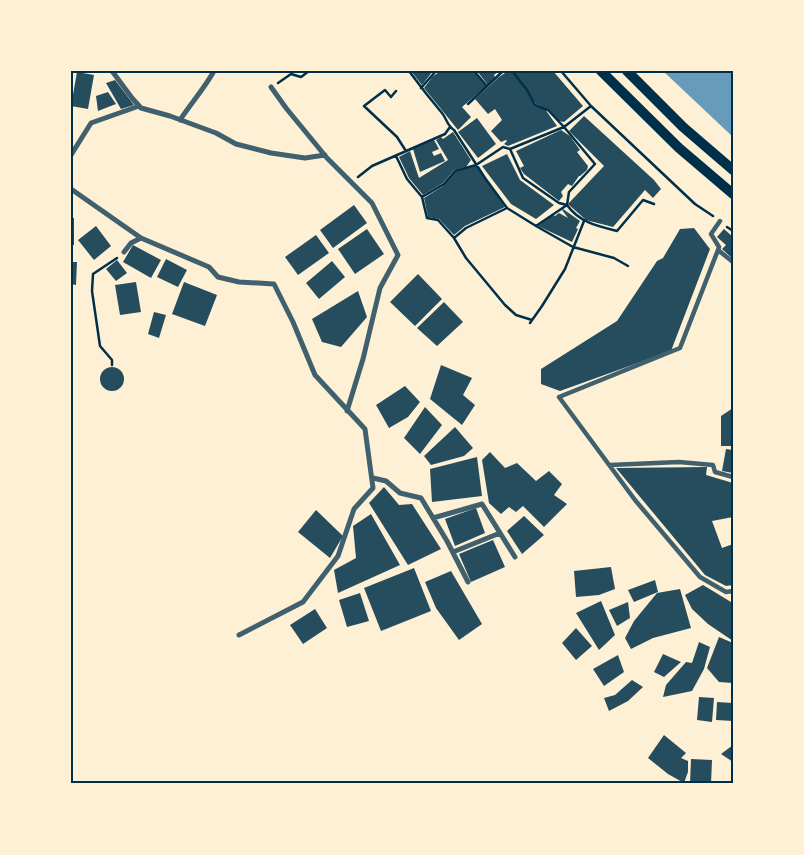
<svg xmlns="http://www.w3.org/2000/svg" width="804" height="855" font-family="Jost,sans-serif">
	<style>
		.water { fill: #669bbc }
		.building { fill: #264d5e }
		.lines { fill: none; stroke-linecap: round; stroke-linejoin: round }
		.path { stroke: #003049; stroke-width: 2.5 }
		.pedestrian { stroke: #3f606c; stroke-width: 4.5 }
		.minor { stroke: #3f606c; stroke-width: 5 }
		.primary { stroke: #003049; stroke-width: 10 }
		.neatline { fill: none; stroke: #003049; stroke-width: 2 }
	</style>
	<rect width="100%" height="100%" fill="#fdf0d5"/>
	<path class="water" d="M663,71H733V137Z"/>
	<path class="building" d="M411,71H433L422,85Z
		M441,71H473L486,86L462,107L471,117L458,130L424,88L433,76Z
		M477,71H499L494,75L495,77L488,85Z
		M508,71H511L527,91L535,106L545,109L557,126L508,146L504,144L507,141L506,140L501,142L491,131L502,120L495,109L488,114L475,99L499,77Z
		M513,71H553L583,106L564,122L559,121L548,109L536,104Z
		M77,72L94,75L88,109L71,106Z
		M115,80L134,105L121,109L106,83Z
		M108,92L116,104L98,111L96,96Z
		M584,116L654,180L661,189L653,198L645,190L613,227L586,220L568,204L604,166L569,131Z
		M477,118L496,144L478,158L458,132Z
		M561,130L570,136L580,150L577,152L588,166L587,170L580,176H579L572,186L568,184L561,192L563,196L559,201L524,174L520,168L524,166L516,151Z
		M453,132L471,160L466,167L454,170L443,183L423,195L409,178L399,157L410,151L419,178L448,160L436,140L441,137L443,139Z
		M434,140L439,149L432,152L434,156L441,153L445,161L420,172L413,149Z
		M507,154L520,180L554,205L536,219L511,204L482,166Z
		M476,165L505,207L465,226L454,235L439,219L428,217L424,198L443,186L455,171Z
		M354,205L367,223L333,248L320,230Z
		M563,209L580,221L576,228L578,229L572,242L538,226L553,215L555,216L559,213L568,218L562,210Z
		M71,218H74V245H71Z
		M96,226L111,246L94,260L78,240Z
		M694,228L710,249L671,351L560,391L541,384V369L617,321L657,261L663,258L680,229Z
		M367,229L384,254L355,274L338,249Z
		M724,229L733,237V259L722,249L726,245L717,237Z
		M316,235L329,253L298,275L285,257Z
		M133,245L161,260L151,278L123,262Z
		M166,259L187,270L178,287L157,277Z
		M117,260L127,273L116,281L106,269Z
		M332,261L345,277L319,299L306,283Z
		M71,262H77L76,285L71,284Z
		M418,274L442,299L415,326L390,302Z
		M136,282L141,312L120,315L115,285Z
		M184,282L217,295L205,326L172,314Z
		M358,291L367,317L341,347L322,342L312,319Z
		M444,302L463,322L437,346L417,328Z
		M154,312L166,315L159,338L148,334Z
		M441,365L472,378L463,395L475,405L462,425L430,399Z
		M100 379a12 12 0 1 1 24 0a12 12 0 1 1-24 0Z
		M405,386L420,402L408,417L389,428L376,405Z
		M425,407L442,425L420,454L404,438Z
		M733,408V446H721V416Z
		M455,427L473,448L464,456L431,465L424,456Z
		M726,449L733,450V473L722,471Z
		M490,452L505,468L517,463L536,481L549,471L562,484L554,495L567,504L544,527L523,506L516,512L509,507L501,514L489,503L482,460Z
		M477,457L482,496L432,502L430,469Z
		M707,467L706,475L733,483V517L712,521L722,548L733,544V585L726,586L705,575L616,468Z
		M384,487L399,505L412,504L441,549L408,565L369,503Z
		M476,508L485,533L455,546L445,519Z
		M316,510L343,536L330,558L298,532Z
		M371,514L400,565L338,593L334,570L356,558L353,526Z
		M524,516L544,535L522,554L507,531Z
		M493,540L505,567L471,582L459,554Z
		M611,567L615,589L599,595L576,597L574,571Z
		M414,568L431,611L381,631L364,588Z
		M451,571L482,624L459,640L436,608L425,582Z
		M655,580L658,592L634,602L628,590Z
		M703,585L731,602L733,600V641L708,624L692,609L685,595Z
		M680,589L691,628L653,638L631,649L625,638L634,621L657,593Z
		M360,593L369,621L347,627L339,600Z
		M601,601L615,635L599,650L576,613Z
		M628,602L630,618L617,626L609,610Z
		M315,609L327,628L303,644L290,625Z
		M576,628L592,646L576,660L562,643Z
		M719,637L733,643V683L719,682L707,668Z
		M699,642L710,647L704,669L692,691L663,697L666,685L686,662L692,663Z
		M663,654L681,662L664,677L654,672Z
		M618,655L624,672L604,686L593,669Z
		M632,680L643,687L628,701L609,711L604,698L615,695Z
		M699,697L714,698L712,722L697,720Z
		M717,702L733,703V721L716,720Z
		M664,735L686,753L681,758L688,761V772L684,783L668,774L648,758Z
		M733,745V762L721,754Z
		M691,759L712,760L711,784H690Z"/>
	<g class="lines">
		<path class="path" d="M409,71C420,86 431,100 442,113C447,119 447,126 454,130L485,178L507,208
			M474,71L487,86
			M512,71L527,90L535,105L548,110L564,127L510,149L523,178L559,203L567,205
			M561,71L591,106
			M278,83L291,74L301,77L309,71
			M421,88L436,71
			M396,91L391,97L385,90L364,106L397,137L406,151
			M468,104L503,71
			M396,156L407,179L422,197L427,218L438,220L454,238L466,258L505,305L516,315L532,320
			M358,177L372,166L445,134L450,127
			M422,197L444,184L455,171L476,165L503,147L510,149
			M654,204L643,200L617,231C597,226 579,222 567,205L569,192L595,164L564,127L591,106L695,204L713,216
			M567,205L536,226L573,247L614,258L628,266
			M727,227L733,231
			M454,238L466,228L507,208L536,226
			M530,323L542,306L565,269L584,221
			M112,365V360L100,346L92,291L93,274L117,258"/>
		<path class="pedestrian" d="M718,250L719,247L711,234L720,221
			M733,262L718,250L680,348L559,397L635,500L700,577L726,592L733,591
			M610,465L679,462L713,465L715,472L733,477"/>
		<path class="minor" d="M112,71L132,98L141,108L170,116L216,133L236,144L271,153L305,158L325,155
			M271,87L286,108L327,158L372,203L398,255L380,288L363,359L347,411
			M180,120C191,103 204,89 214,71
			M71,155L91,123L139,106
			M71,189L141,238L209,267L218,277L239,282L274,284L293,322L315,375L365,429L373,488L354,509L338,556L303,602L239,635
			M124,252L131,243L141,238
			M373,478L386,481L400,493L421,498L447,541L468,582
			M433,518L482,504L515,557
			M453,552L500,533"/>
		<path class="primary" d="M601,71L679,148L733,194
			M627,71L683,127L733,170"/>
	</g>
	<rect width="804" height="855" fill="none" stroke="#fdf0d5" stroke-width="145"/>
	<rect x="72" y="72" width="660" height="710" class="neatline"/>
</svg>
